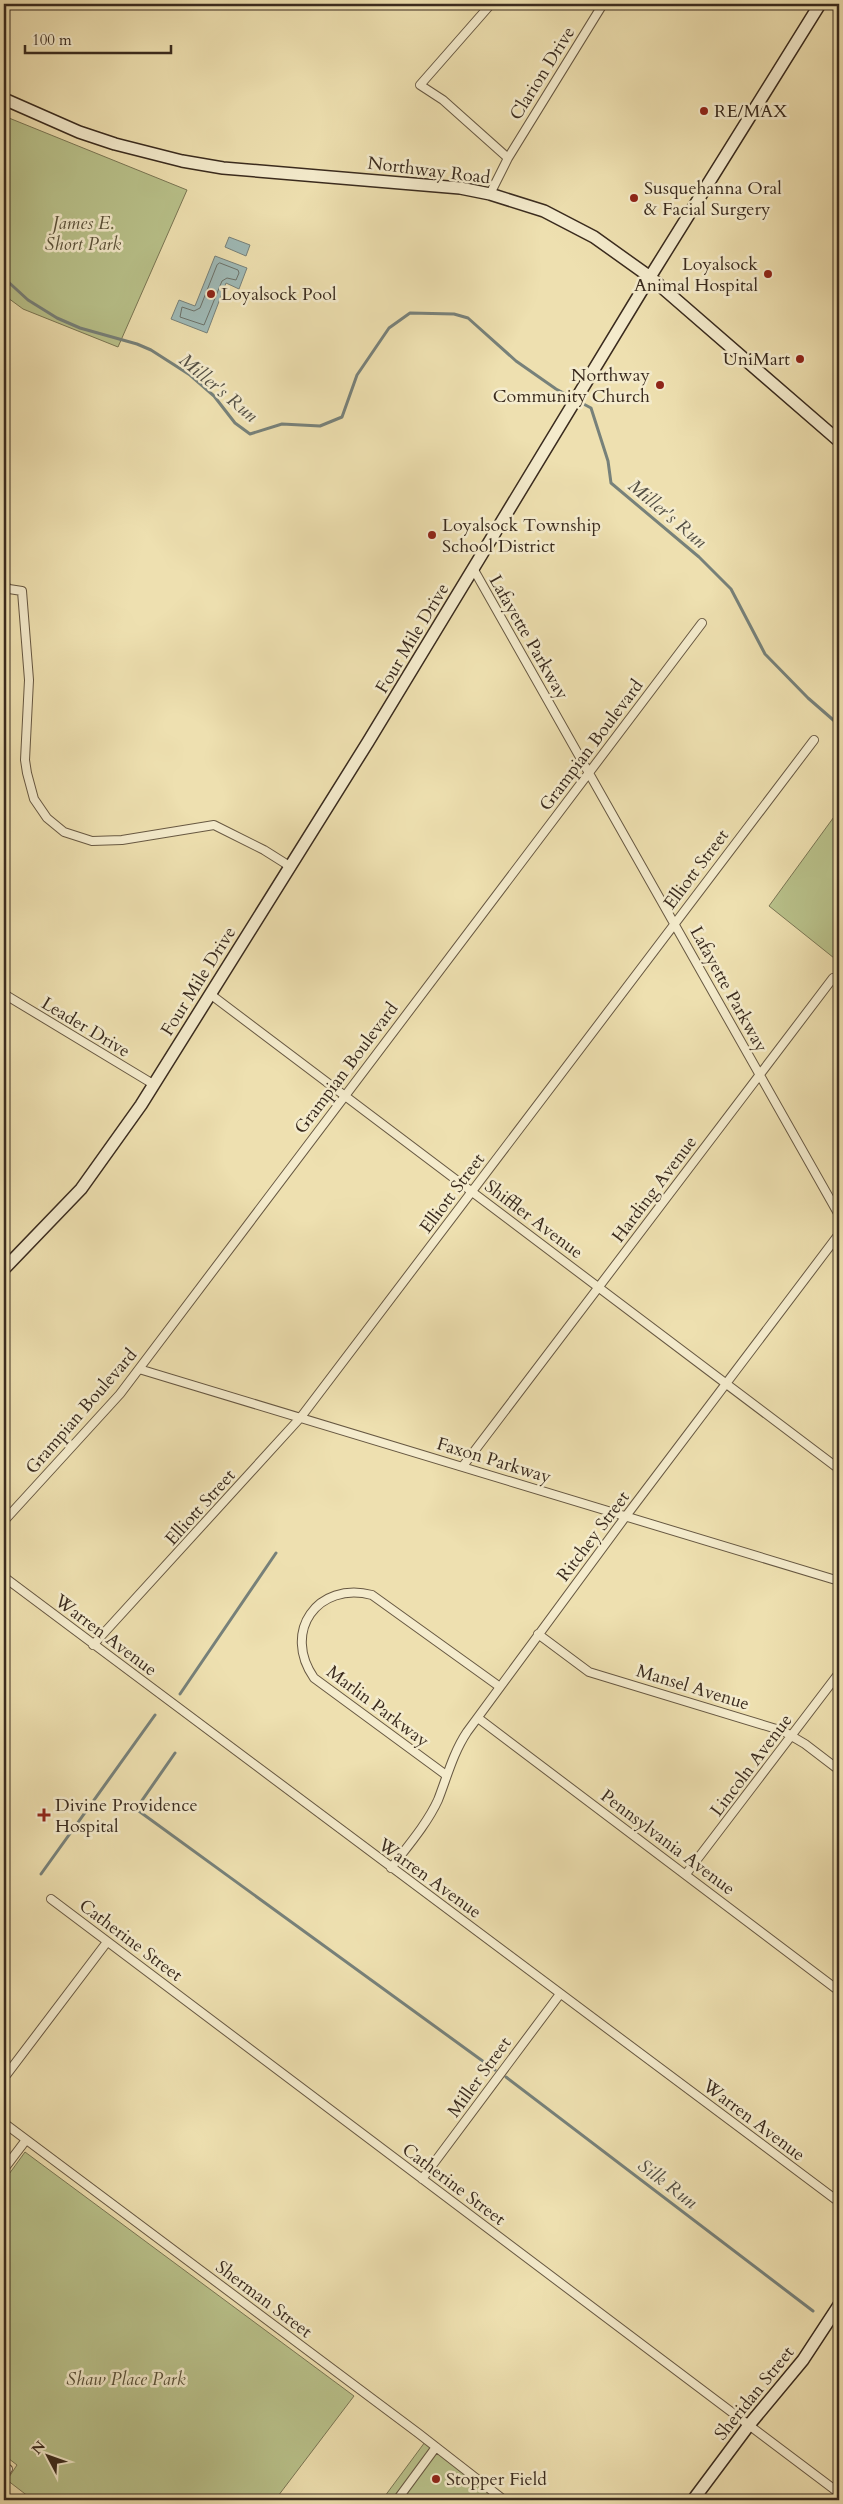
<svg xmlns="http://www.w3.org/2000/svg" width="843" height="2504" font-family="Cardo,serif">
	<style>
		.green { fill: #b9c28b; stroke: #7a7654 }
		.water { fill: #9fbab7; stroke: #77817a }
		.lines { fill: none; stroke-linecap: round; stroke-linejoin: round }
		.shore { stroke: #6c726a; stroke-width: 1 }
		.stream { stroke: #77817a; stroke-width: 3 }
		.street-casing { stroke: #675842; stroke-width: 10 }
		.secondary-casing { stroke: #3a2b1e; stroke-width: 14 }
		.street { stroke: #f4ebcc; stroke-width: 8 }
		.secondary { stroke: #f4ebcc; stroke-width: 11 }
		.poi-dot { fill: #8f2418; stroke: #f4ebcc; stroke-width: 2 }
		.labels { text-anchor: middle; stroke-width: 5; stroke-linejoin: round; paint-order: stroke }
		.street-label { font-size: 18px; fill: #3a2b1e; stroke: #f4ebcc }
		.poi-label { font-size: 18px; fill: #3a2b1e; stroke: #f4ebcc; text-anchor: start }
		.park-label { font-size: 18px; font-style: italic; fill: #5a5139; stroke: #f4ebcc }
		.water-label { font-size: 19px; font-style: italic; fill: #534f44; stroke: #f4ebcc }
	</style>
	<rect width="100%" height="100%" fill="#eee0b0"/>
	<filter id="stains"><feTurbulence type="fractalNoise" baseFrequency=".004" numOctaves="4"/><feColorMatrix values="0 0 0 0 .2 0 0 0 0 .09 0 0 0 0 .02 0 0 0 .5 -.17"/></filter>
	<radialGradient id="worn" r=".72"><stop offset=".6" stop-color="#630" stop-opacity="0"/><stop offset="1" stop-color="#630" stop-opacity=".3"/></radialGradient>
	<path class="green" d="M4,116L187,190L118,347L23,309L4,295Z
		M839,810V962L769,906Z
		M25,2152L354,2396L275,2500H33L7,2480L17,2465L4,2455V2181Z
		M425,2442L502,2500H382Z"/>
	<path class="water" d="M229,237L250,245L246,256L225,247Z
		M215,256L247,268L239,289L226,283L207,333L171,319L179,300L195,306Z"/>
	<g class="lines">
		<path class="shore" d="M220,263L238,270L239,273L236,280L227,278L222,281L204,325L180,317L182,307L194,311L200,308L217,265Z"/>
		<path class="stream" d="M4,278L28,300L57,318L80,328L137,344L151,350L190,375L214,396L235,423L250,434L282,424L320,426L342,417L357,375L389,328L410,313L454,314L468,318L516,361L556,389L573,398
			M578,401L591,408L608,461L611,483L699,557L731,589L765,654L808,698L839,725
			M180,1694L276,1553
			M175,1753L136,1809L495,2070
			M41,1874L155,1715
			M506,2077L813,2311"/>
		<defs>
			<path id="street" d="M491,4L420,85L443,100L508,158L603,4
				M490,194L508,158
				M474,570L839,1215
				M4,585L9,589L22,591L29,680L25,760L27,773L34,799L47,818L64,832L92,841L122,840L214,825L264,850L291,867
				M4,994L153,1084
				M210,994L839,1469
				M139,1369L839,1581
				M463,1466L833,978
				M4,1521L120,1394L702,623
				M4,1577L839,2202
				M538,1634L589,1672L783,1731L805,1744L839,1770
				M93,1645L301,1417L814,740
				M478,1718L839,1991
				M446,1775L314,1678C282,1632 317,1581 372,1595L500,1687
				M391,1868C407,1847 427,1824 438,1800C447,1777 453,1753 467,1732L626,1516L839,1234
				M686,1874L839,1673
				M51,1899L839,2493
				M4,2078L107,1942
				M4,2123L418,2433L504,2500
				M4,2169L26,2140
				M422,2179L560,1994
				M4,2474L8,2469
				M397,2500L436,2447"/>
			<path id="secondary" d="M4,99L79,132L115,144L182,161L223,168L460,188L490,194L544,211L594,237L650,277L839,441
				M4,1269L81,1189L141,1105L368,742L650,277L820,4
				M693,2500L749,2425L803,2360L839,2305"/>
		</defs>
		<use href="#street" class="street-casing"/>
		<use href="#secondary" class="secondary-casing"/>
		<use href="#street" class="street"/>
		<use href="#secondary" class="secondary"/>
	</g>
	<g class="poi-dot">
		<circle cx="704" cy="111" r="5"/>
		<circle cx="634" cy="198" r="5"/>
		<circle cx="768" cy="274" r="5"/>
		<circle cx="211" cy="294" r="5"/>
		<circle cx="800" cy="359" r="5"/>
		<circle cx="660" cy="385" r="5"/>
		<circle cx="432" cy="535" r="5"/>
		<path d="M41.5 1807.5h5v5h5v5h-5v5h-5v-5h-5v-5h5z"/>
		<circle cx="436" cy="2479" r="5"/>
	</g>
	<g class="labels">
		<g class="street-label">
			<text transform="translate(542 73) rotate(-58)" y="6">Clarion Drive</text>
			<text transform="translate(429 170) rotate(7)" y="6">Northway Road</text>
			<text transform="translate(529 637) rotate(60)" y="6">Lafayette Parkway</text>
			<text transform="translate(412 638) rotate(-59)" y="6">Four Mile Drive</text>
			<text transform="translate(591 745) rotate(-53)" y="6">Grampian Boulevard</text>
			<text transform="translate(696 869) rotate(-53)" y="6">Elliott Street</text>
			<text transform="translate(198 981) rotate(-58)" y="6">Four Mile Drive</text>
			<text transform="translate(729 989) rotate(61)" y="6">Lafayette Parkway</text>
			<text transform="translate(86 1027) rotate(31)" y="6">Leader Drive</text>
			<text transform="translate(346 1068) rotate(-53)" y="6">Grampian Boulevard</text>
			<text transform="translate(654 1189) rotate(-53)" y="6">Harding Avenue</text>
			<text transform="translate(452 1193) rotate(-53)" y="6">Elliott Street</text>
			<text transform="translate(534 1219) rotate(37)" y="6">Shiffler Avenue</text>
			<text transform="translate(81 1411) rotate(-49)" y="6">Grampian Boulevard</text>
			<text transform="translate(494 1460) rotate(17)" y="6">Faxon Parkway</text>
			<text transform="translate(200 1507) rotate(-48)" y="6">Elliott Street</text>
			<text transform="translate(593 1536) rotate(-53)" y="6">Ritchey Street</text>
			<text transform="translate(106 1635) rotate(37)" y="6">Warren Avenue</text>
			<text transform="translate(693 1687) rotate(17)" y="6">Mansel Avenue</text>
			<text transform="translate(378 1706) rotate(37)" y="6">Marlin Parkway</text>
			<text transform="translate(751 1765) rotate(-53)" y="6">Lincoln Avenue</text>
			<text transform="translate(668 1842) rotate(37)" y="6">Pennsylvania Avenue</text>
			<text transform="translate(430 1878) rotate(36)" y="6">Warren Avenue</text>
			<text transform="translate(131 1940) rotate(37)" y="6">Catherine Street</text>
			<text transform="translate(479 2077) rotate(-54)" y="6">Miller Street</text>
			<text transform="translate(754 2120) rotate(37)" y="6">Warren Avenue</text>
			<text transform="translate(454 2184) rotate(37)" y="6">Catherine Street</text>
			<text transform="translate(264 2299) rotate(37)" y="6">Sherman Street</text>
			<text transform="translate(754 2393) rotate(-51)" y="6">Sheridan Street</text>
		</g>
		<g class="poi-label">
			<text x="714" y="117">RE/MAX</text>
			<text x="644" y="194">Susquehanna Oral<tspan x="644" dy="21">&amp; Facial Surgery</tspan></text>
			<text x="758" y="270" text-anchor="end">Loyalsock<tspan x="758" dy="21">Animal Hospital</tspan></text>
			<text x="221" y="300">Loyalsock Pool</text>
			<text x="790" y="365" text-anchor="end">UniMart</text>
			<text x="650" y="381" text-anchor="end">Northway<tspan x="650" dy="21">Community Church</tspan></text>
			<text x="442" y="531">Loyalsock Township<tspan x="442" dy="21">School District</tspan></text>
			<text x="55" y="1811">Divine Providence<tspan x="55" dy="21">Hospital</tspan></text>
			<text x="446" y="2485">Stopper Field</text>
		</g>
		<g class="park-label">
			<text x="83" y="229">James E.<tspan x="83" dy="21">Short Park</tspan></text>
			<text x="126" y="2385">Shaw Place Park</text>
		</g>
		<g class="water-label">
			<text transform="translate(219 387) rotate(40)" y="7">Miller's Run</text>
			<text transform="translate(668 513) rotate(40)" y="7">Miller's Run</text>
			<text transform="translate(668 2183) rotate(37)" y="7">Silk Run</text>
		</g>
	</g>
	<rect width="843" height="2504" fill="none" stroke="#eee0b0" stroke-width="20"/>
	<rect x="5" y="5" width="833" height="2494" fill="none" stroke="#3a2b1e" stroke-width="2.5"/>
	<rect x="10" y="10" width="823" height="2484" fill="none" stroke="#3a2b1e"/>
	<g transform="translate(48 2456) rotate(311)" stroke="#f4ebcc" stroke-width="4" paint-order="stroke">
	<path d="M0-4L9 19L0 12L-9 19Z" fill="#3a2b1e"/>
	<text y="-8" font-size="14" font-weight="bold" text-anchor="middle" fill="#3a2b1e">N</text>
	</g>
	<path d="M25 45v8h146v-8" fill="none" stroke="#3a2b1e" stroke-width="2.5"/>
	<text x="32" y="45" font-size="15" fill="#3a2b1e" stroke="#f4ebcc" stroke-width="4" paint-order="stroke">100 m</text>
	<rect width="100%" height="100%" filter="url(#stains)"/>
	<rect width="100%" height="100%" fill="url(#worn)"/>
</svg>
